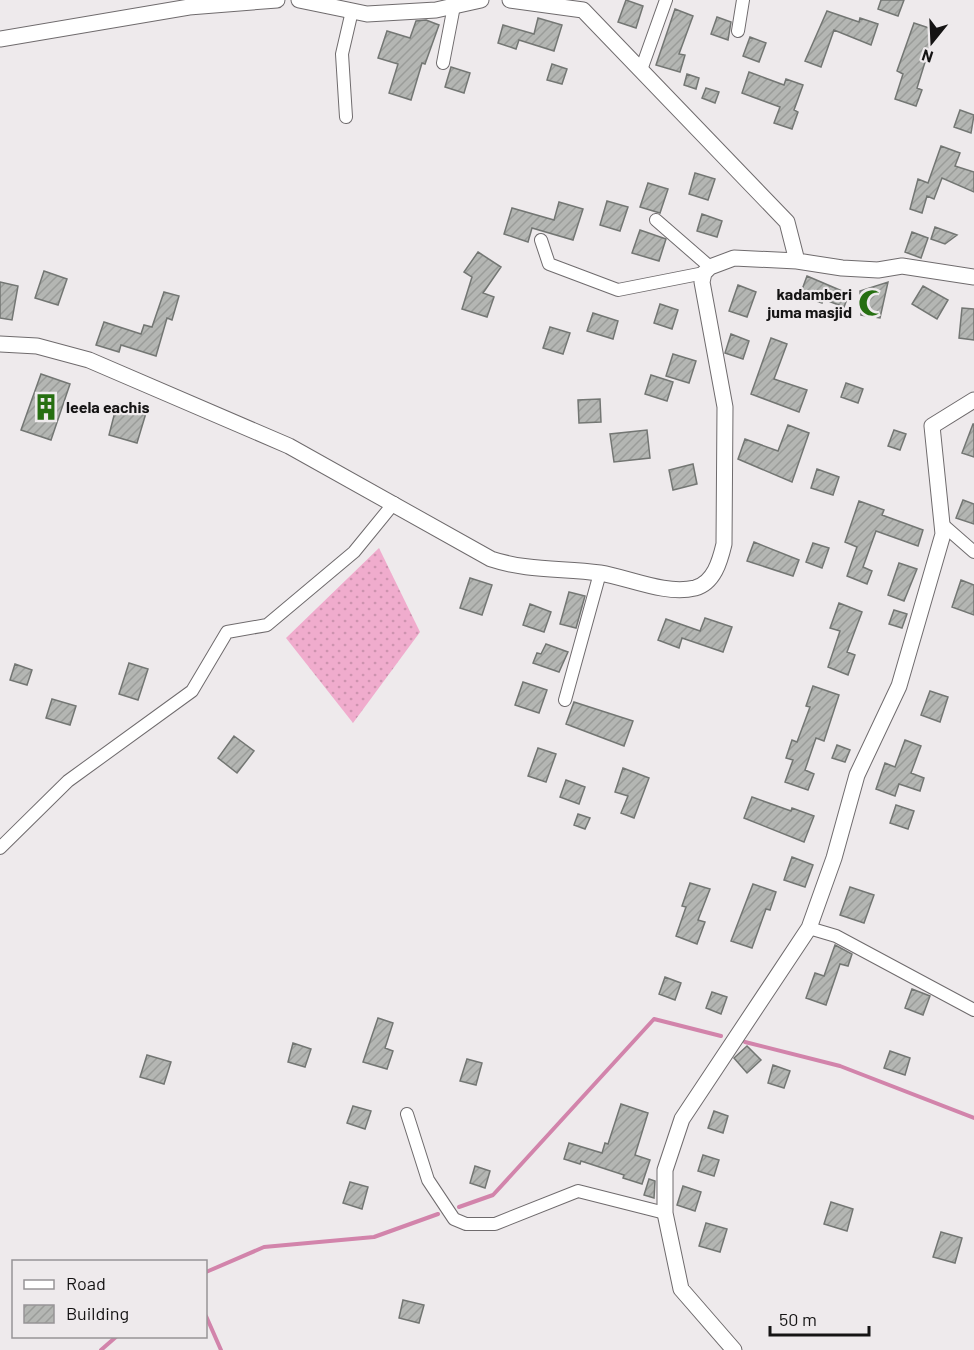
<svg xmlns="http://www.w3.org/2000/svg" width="974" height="1350" font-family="Barlow,sans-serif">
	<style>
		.grass { fill: url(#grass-dots) }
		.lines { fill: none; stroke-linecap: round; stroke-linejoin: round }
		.stream { stroke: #d284ab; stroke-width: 4 }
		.building { fill: url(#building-hatch); stroke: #737673; stroke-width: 1.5 }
		.minor-casing { stroke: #6f6b6d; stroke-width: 14 }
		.tertiary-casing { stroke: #6f6b6d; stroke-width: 17 }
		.minor { stroke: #fff; stroke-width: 12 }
		.tertiary { stroke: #fff; stroke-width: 15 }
		.labels { text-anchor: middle; stroke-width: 4.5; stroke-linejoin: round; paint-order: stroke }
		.poi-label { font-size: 16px; font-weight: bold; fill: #151414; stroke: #eeeaec; text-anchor: end }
	</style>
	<defs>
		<pattern id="grass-dots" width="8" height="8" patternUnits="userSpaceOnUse" patternTransform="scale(1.5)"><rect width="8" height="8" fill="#f0accd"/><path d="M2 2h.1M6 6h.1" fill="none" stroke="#cd93af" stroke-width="1.8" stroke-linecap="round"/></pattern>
		<pattern id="building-hatch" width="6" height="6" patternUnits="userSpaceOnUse" patternTransform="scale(1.5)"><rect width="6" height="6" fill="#b4b6b3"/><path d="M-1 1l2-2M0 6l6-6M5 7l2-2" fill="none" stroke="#9a9c99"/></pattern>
	</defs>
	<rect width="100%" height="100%" fill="#eeeaec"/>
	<path class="grass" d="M379,548L420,632L353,723L286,638Z"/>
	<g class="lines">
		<path class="stream" d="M745,1042L840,1066L974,1118
			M459,1207L493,1195L654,1019L721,1036
			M206,1272L264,1247L374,1237L438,1214
			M206,1316L221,1350
			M101,1350L117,1336"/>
	</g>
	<path class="building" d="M626,0L643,6L636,28L618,22Z
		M881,0H904L898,16L878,9Z
		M675,9L693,16L679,54L685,55L680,72L656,65Z
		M827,11L859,22L860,18L878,24L871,45L834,30L821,67L805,61Z
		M717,17L731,22L728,40L711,34Z
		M538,18L562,25L554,51L519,40L516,49L498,43L503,25L534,34Z
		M426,20L439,25L425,64L422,63L411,100L389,93L398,64L378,58L387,31L410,38L416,21Z
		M914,23L935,30L917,88L922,90L916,106L895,99L903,74L897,71Z
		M750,37L766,43L759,62L743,56Z
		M552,64L567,69L562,84L547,80Z
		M451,67L470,73L464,93L445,87Z
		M749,72L784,85L786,79L803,85L794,110L798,112L792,129L774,123L780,107L742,93Z
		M687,74L699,78L696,89L684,85Z
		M706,88L719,92L715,103L702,98Z
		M960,110L974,115L971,133L954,127Z
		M941,146L960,153L955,166L974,172V192L942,178L934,199L927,196L922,213L910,209L918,179L928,183Z
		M695,173L715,179L708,200L689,194Z
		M648,183L668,189L660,213L640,207Z
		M607,201L628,207L620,231L600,225Z
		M559,202L583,209L573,240L532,228L528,242L504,234L512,208L554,220Z
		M702,214L722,221L717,237L697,231Z
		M935,227L957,235L945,244L931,239Z
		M640,230L666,239L659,261L632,253Z
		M912,232L928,238L921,258L905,252Z
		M478,252L501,267L483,293L494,297L487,317L462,309L472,277L464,272Z
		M44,271L67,279L58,305L35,298Z
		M807,276L849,294L844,307L823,299L822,303L800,295Z
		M0,282L18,286L12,320L0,318Z
		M888,282L880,318L861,315L860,291Z
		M738,285L756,292L747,317L729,311Z
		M923,286L948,300L937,319L912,304Z
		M164,292L179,296L172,320L167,318L156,356L121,345L119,352L96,345L104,322L141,334L144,325L152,327Z
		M660,304L678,310L672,329L654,323Z
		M962,308L974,309V340L959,338Z
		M593,313L618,321L613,339L587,331Z
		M550,327L570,333L563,354L543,348Z
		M731,334L749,341L743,359L725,353Z
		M771,338L787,344L774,379L807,390L799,412L751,394Z
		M673,354L696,361L689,383L666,376Z
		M41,374L70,384L51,440L21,430Z
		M651,375L673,382L667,401L645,394Z
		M846,383L863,389L858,403L841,397Z
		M600,399L601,422L579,423L578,400Z
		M117,404L146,413L137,443L109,435Z
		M973,424H974V457L962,453Z
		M788,425L809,433L792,482L738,459L745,439L778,451Z
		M647,430L650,458L614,462L610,434Z
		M894,430L906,434L900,450L888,446Z
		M693,464L697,484L673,490L669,470Z
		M817,469L839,477L833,495L811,488Z
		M963,500L974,504V524L956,518Z
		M859,501L884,510L882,515L923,530L918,546L876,531L863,567L872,571L867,584L847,576L857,547L845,542Z
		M754,542L799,560L793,576L747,561Z
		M813,543L829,548L822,568L806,562Z
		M899,563L917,569L904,601L888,595Z
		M470,578L492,585L482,615L460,608Z
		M961,580L974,585V615L952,607Z
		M569,592L585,596L576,628L560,624Z
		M839,603L862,612L847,652L855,655L848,675L828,667L840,631L830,628Z
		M530,604L551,612L544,632L523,625Z
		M894,610L907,614L902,628L889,624Z
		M705,618L732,627L723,652L682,638L679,648L658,640L666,619L700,631Z
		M546,644L568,652L559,672L533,663L537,653L541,654Z
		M129,663L148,669L138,700L119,694Z
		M15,664L32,670L27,685L10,680Z
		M523,682L547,690L539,713L515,705Z
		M813,686L839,695L824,741L816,738L805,770L814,774L808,790L785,782L793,760L786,758L792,740L797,742L810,707L806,706Z
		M930,691L948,697L940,722L921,715Z
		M52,699L76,706L70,725L46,718Z
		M574,702L633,721L624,746L566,724Z
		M234,736L254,751L237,773L218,758Z
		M905,740L921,746L911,773L924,778L920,791L899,784L895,796L876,789L885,763L895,767Z
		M837,745L850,750L845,762L832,758Z
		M538,748L556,754L546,782L528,776Z
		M623,768L649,778L634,818L621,813L628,796L615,792Z
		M566,780L585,787L579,804L560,797Z
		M752,797L791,811L792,808L814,816L804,842L744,818Z
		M896,805L914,811L908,829L890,823Z
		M578,814L590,818L585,829L574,825Z
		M792,857L813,865L805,887L784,880Z
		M690,883L710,889L698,920L705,922L697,944L676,936L686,907L682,906Z
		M753,884L776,892L770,910L766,909L752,948L731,941Z
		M850,887L874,895L864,923L840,915Z
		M835,945L852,954L848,966L840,964L826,1005L806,998L815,973L824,976Z
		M665,977L681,983L675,1000L659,994Z
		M912,989L930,996L923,1015L905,1008Z
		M712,992L727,997L721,1014L706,1008Z
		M378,1018L393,1023L385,1048L393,1051L387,1069L363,1062Z
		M293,1043L311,1049L305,1067L288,1062Z
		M747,1046L761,1060L747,1073L734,1058Z
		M890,1051L910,1058L905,1075L884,1068Z
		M147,1055L171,1062L164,1084L140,1077Z
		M467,1059L482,1063L476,1085L460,1081Z
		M773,1065L790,1071L784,1088L768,1083Z
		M621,1104L648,1113L635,1155L650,1160L642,1184L623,1178L624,1175L581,1161L580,1164L564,1159L569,1143L602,1153L605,1143L608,1144Z
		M353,1106L371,1111L365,1129L347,1123Z
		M714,1111L728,1116L723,1133L708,1128Z
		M703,1155L719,1160L714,1176L698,1171Z
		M475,1166L490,1171L485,1188L470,1183Z
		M649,1179L655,1181L654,1198L644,1195Z
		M350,1182L368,1187L362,1209L343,1203Z
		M683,1186L701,1192L695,1211L677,1205Z
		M831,1202L853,1209L847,1231L824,1224Z
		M706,1223L727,1229L720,1252L699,1246Z
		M941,1232L962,1238L955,1263L933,1257Z
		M403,1300L424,1305L419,1323L399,1318Z"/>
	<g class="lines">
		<defs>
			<path id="minor" d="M738,31L743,0
				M443,63L454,6
				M641,70L666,0
				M346,117L342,54L352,11
				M656,220L710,267
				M541,240L549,264L618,290L704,273
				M942,524L974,552
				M565,700L600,573
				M0,848L68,781L192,691L227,632L267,625L354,552L394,503
				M809,928L836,936L974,1010
				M407,1114L428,1180L454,1219L466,1224H495L578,1191L665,1213"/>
			<path id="tertiary" d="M299,0L367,14L436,10L481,0
				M510,0L583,10L787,222L797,261
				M0,39L189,7L277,0
				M0,344L37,346L89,360L289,446L491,559C527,571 563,568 600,573C630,578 665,595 695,588C714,583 720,561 724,544L725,407L702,282L704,273L710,267L734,258L797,261L842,268L878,270L902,266L974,277
				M734,1350L681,1289L665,1213V1170L682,1119L809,928L834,858L857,775L899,686L943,534L932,426L974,400"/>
		</defs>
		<use href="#minor" class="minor-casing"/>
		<use href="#tertiary" class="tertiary-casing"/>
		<use href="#minor" class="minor"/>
		<use href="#tertiary" class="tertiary"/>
	</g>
	<defs>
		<symbol id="mosque-bare" viewBox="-9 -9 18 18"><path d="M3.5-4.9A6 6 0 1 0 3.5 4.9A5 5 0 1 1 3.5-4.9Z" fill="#266f11" stroke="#eeeaec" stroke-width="2.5" paint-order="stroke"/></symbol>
		<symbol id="building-bare" viewBox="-9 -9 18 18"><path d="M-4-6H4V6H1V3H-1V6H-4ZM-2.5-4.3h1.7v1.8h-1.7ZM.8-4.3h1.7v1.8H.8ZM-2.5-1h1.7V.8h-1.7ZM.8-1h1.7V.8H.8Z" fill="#266f11" stroke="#eeeaec" stroke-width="2.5" paint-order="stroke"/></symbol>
	</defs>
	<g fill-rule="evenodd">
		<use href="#mosque-bare" x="853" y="284" width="38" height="38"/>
		<use href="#building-bare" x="27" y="388" width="38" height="38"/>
	</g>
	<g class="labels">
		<g class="poi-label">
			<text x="852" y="300">kadamberi<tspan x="852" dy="18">juma masjid</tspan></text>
			<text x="66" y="413" text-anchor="start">leela eachis</text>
		</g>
	</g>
	<rect x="12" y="1260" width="195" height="78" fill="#eeeaec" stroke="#979496" stroke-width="1.5"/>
	<rect x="24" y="1280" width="30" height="9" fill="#ffffff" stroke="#979496" stroke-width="1.5"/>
	<text x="66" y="1290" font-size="18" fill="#151414">Road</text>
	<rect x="24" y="1305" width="30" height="18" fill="url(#building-hatch)" stroke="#979496" stroke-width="1.5"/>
	<text x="66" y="1320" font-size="18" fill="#151414">Building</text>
	<g transform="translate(932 42) rotate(198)" stroke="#eeeaec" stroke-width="4.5" paint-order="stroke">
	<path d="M0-4.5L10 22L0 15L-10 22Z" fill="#151414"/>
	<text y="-9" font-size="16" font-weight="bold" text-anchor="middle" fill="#151414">N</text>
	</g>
	<path d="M770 1326v9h99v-9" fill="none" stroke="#151414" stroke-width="3"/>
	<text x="779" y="1326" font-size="18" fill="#151414" stroke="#eeeaec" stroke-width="4.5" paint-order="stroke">50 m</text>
</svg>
